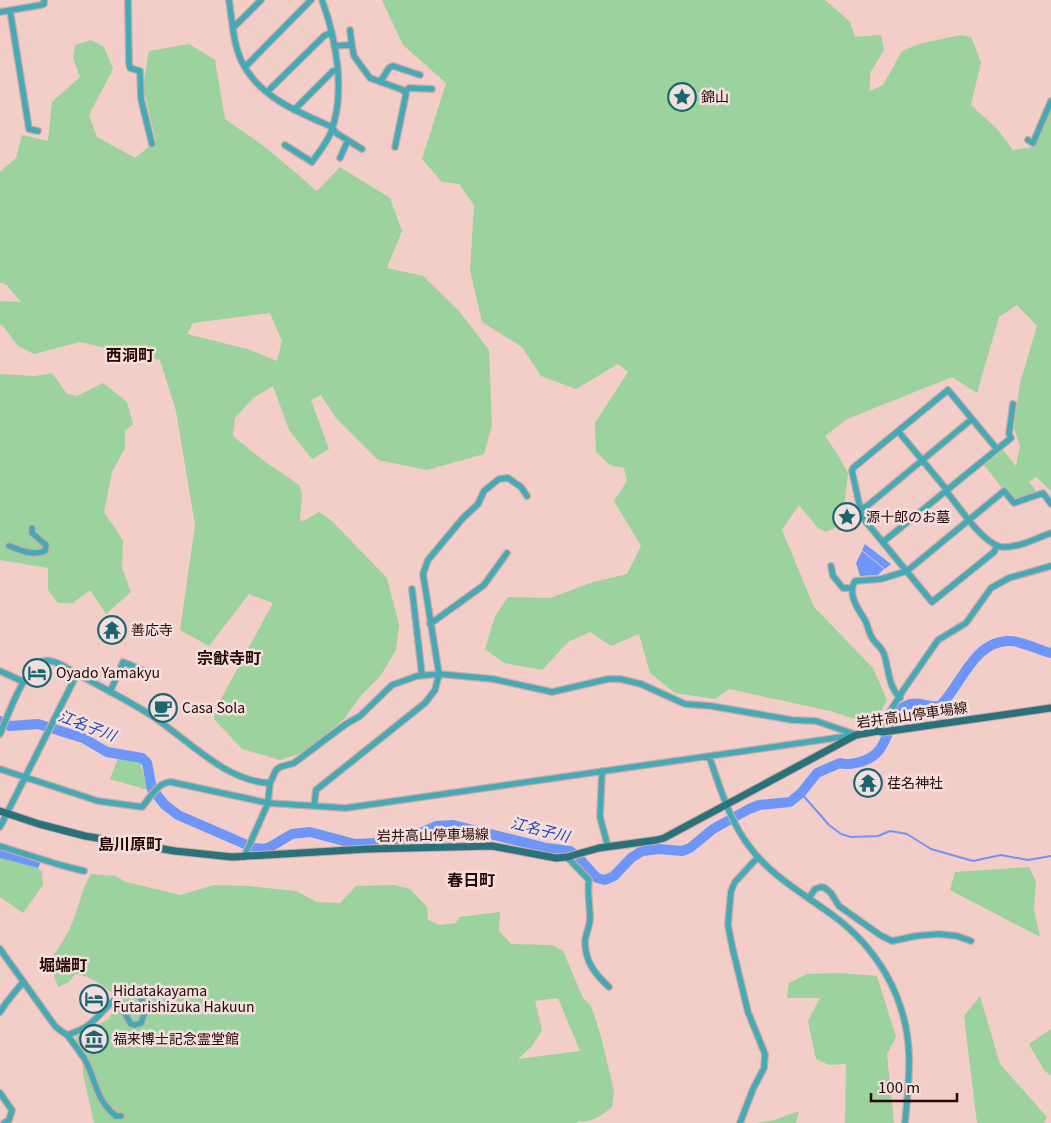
<svg xmlns="http://www.w3.org/2000/svg" width="1051" height="1123" font-family="Georgia,'Noto Sans JP',serif">
	<style>
		.green { fill: #9bd29e; fill-rule: evenodd }
		.water { fill: #6e96f8 }
		.lines { fill: none; stroke-linecap: round; stroke-linejoin: round }
		.stream { stroke: #6e96f8; stroke-width: 2 }
		.river { stroke: #6e96f8; stroke-width: 10 }
		.minor-casing { stroke: #cea9a5; stroke-width: 8 }
		.major-casing { stroke: #cea9a5; stroke-width: 9 }
		.minor { stroke: #43aab6; stroke-width: 5.5 }
		.major { stroke: #29727b; stroke-width: 7 }
		.labels { text-anchor: middle; stroke-width: 5; stroke-linejoin: round; paint-order: stroke }
		.poi-label { font-size: 14px; fill: #270706; stroke: #f3dfdd; text-anchor: start }
		.street-label { font-size: 14px; fill: #270706; stroke: #f3dfdd }
		.water-label { font-size: 15px; font-style: italic; fill: #2243b3; stroke: #f3dfdd }
		.quarter-label { font-size: 16px; font-weight: bold; fill: #270706; stroke: #f3dfdd }
	</style>
	<rect width="100%" height="100%" fill="#f3cdc8"/>
	<path class="green" d="M382,0H825L850,22L855,37L881,35L884,50L870,73V91L883,85L902,51L919,44L960,35L971,37L981,62L971,105L998,130L1013,150L1033,147L1051,106V491L1036,477L1029,482L1037,492C1018,498 1018,504 1004,488L1003,489L984,465L1003,450L1016,466L1020,446L1014,428L1020,383L1037,326L1017,305L999,317L977,393L952,377L847,419L825,436L836,452L848,473L842,525L826,532L817,527L799,505L782,530L814,607L873,668L887,700L874,725L830,711L729,689L715,699L675,693L650,673L639,634L611,646L590,632L568,642L542,670L504,663L485,649L495,616L508,597L550,598L590,583L627,574L641,546L614,501L627,481L624,468L610,465L596,452L595,423L628,372L618,364L576,389L541,376L522,347L482,322L470,270L474,205L459,184L442,182L422,159L446,83L403,45Z
		M91,40L104,47L113,69L89,115L97,137L135,158L156,141L143,88L149,51L189,44L215,60L225,119L265,147L317,191L340,167L390,198L402,231L387,268L423,276L459,311L489,350L492,425L484,454L427,470L378,460L336,418L321,395L311,400L329,449L312,459L289,430L273,386L253,398L235,418L233,436L264,461L299,485L302,494L300,521L305,520L319,512L332,521L387,578L399,625L396,650L381,675L359,698L345,718L305,752L280,760L242,749L214,719L215,710L273,603L249,594L209,646L180,630L195,525L176,411L160,360L80,342L34,354L18,346L3,326L0,325V301L21,302L6,284L0,283V172L16,158L22,135L48,141L52,102L80,77L73,58L75,45ZM270,313L282,341L277,361L247,349L187,334L193,323Z
		M52,373L67,394L77,396L103,383L127,402L133,424L125,431V448L112,472L104,512L123,540L122,568L131,592L106,614L90,590L73,603H58L48,590V568L0,560V374L35,376Z
		M118,758H133L140,762L148,790L110,779Z
		M0,858L38,868L42,872L43,885L23,913L0,897Z
		M1029,867L1036,881L1034,909L1040,937L950,890L955,872Z
		M91,874L115,876L126,882L180,895L214,885L248,886L296,891L317,902L340,903L356,886L394,885L410,889L427,907L428,920L440,925L456,923L459,917L500,912L499,931L511,944L552,945L563,951L583,998L591,1006L600,1033L614,1091L612,1107C602,1115 592,1123 579,1121L577,1123H94L83,1074V1054L75,1043L76,1037L109,1019L115,1005L122,1001C109,989 92,976 75,974L69,982L58,987L49,961C61,946 71,929 77,910C82,895 82,889 91,874ZM558,998L580,1051L518,1059L532,1046L542,1030L535,1001Z
		M839,973L877,976L896,1037L887,1054L894,1123H845L846,1064L829,1065L816,1059L808,1021L820,998H787L789,983L807,974Z
		M980,996L1000,1064L1047,1117L1044,1123H977L964,1016Z
		M1051,1029V1076L1044,1070L1029,1044Z
		M799,1111L796,1123H756L771,1121Z"/>
	<path class="water" d="M865,544L891,564L885,569L862,550Z
		M862,551L884,569L878,575L860,576L856,563Z
		M0,848L41,862L38,868L0,858Z"/>
	<g class="lines">
		<path class="stream" d="M801,793L829,825L841,834L851,837L878,836L890,831L907,834L931,849L973,861L1001,855L1028,860L1051,856"/>
		<path class="river" d="M0,721L10,726L38,724L83,738L107,752L142,758L147,763L152,789L165,805L178,815L254,848L263,849L270,847L292,834L310,832L355,844L400,842L436,826L453,825L547,848L570,851L578,857L597,878L605,880L614,876L631,858L642,851L659,849L682,851L690,848L713,829L749,809L759,805L790,802L801,793L817,773L840,763C845,765 850,764 856,763C891,756 883,728 902,708C917,698 925,708 940,706C961,686 973,641 1009,641C1023,641 1038,650 1051,653"/>
		<defs>
			<path id="minor" d="M128,0L129,63L130,68L140,71L141,99L152,144
				M229,0C232,20 233,42 241,60C258,97 298,112 332,127L336,133L362,149
				M10,10L29,129L38,131
				M0,12L41,5L44,4V0
				M234,27L261,0
				M350,30L352,46
				M334,46L348,45L352,46L354,56L370,78L403,90L406,94L395,147
				M245,67L311,0
				M380,82L389,68L393,66L420,75
				M267,92L324,36L332,32
				M405,92L409,88L432,89
				M294,110L333,71L338,70
				M1028,140L1033,143L1051,101
				M285,145L312,162C318,153 327,143 331,132C346,93 336,38 322,0
				M340,158L348,140
				M898,431L947,490
				M997,449L948,390L853,468L852,471L862,517L932,602L994,552L997,546
				M946,491C958,505 984,546 1003,547C1018,548 1037,538 1051,533
				M860,509L867,506L972,419
				M883,542L1011,438L1009,434L1013,404
				M9,546C20,550 33,556 45,551L46,545L32,533V528
				M831,566L833,576L843,588H852
				M412,589L422,675
				M430,624L484,585L507,553
				M0,671L24,682
				M110,692L123,662L152,674
				M900,698C888,686 889,669 884,654C882,648 876,644 872,638C869,633 868,626 865,620C858,609 847,594 855,581L881,579L907,571L1004,491L1014,503L1043,493L1051,504
				M878,731L902,692L938,640L966,623L991,588L1009,578L1051,566
				M0,734C7,718 25,665 44,661C50,659 57,663 62,665C93,684 126,698 155,718C189,741 227,782 270,783
				M709,756C720,787 729,820 749,846C771,876 802,893 831,914C877,947 907,997 909,1055C910,1077 907,1100 905,1123
				M0,769L98,801L142,807C150,798 158,782 171,782L268,803L346,808L856,735
				M602,771L600,817L608,847
				M314,806L316,790L425,703L435,690L439,674L423,574L428,560L463,518L478,504L484,491L499,479L508,478L521,487L527,496
				M0,827L77,674
				M0,846L60,865L84,871
				M244,857L268,803L270,783L276,770L280,767L294,763L346,724L360,716L392,685L417,676L439,674L493,679L552,692L608,679H620L641,684L685,704L711,706L792,720L816,721L854,734
				M567,857L589,880C587,893 590,905 590,918C590,926 586,933 585,941C585,962 595,974 609,987
				M809,898L815,889L821,887L825,888L831,893L839,906L880,935L892,941L916,936L939,934L957,936L971,941
				M0,949L55,1026C59,1030 63,1032 67,1035C70,1038 81,1054 84,1058C97,1081 94,1098 116,1116H121
				M0,1012L6,1003L23,982
				M67,1035C93,1027 95,1018 113,1001L118,1002L131,1024L134,1025L141,1023L146,1009L139,994
				M0,1093L12,1110L9,1120L4,1123
				M740,1123L753,1089L764,1068L765,1054L748,1012L732,946L728,925L729,913L731,891L735,882L758,857"/>
			<path id="major" d="M0,811L39,824L85,836L175,851L232,857L367,849L492,846L556,858L567,857L599,848L657,840L664,838L856,735L878,731L883,732L1051,708"/>
		</defs>
		<use href="#minor" class="minor-casing"/>
		<use href="#major" class="major-casing"/>
		<use href="#minor" class="minor"/>
		<use href="#major" class="major"/>
	</g>
	<defs>
		<symbol id="sight-ring" viewBox="-11 -11 22 22"><circle r="9.5" fill="#f3dfdd" stroke="#1a666f" stroke-width="1.5"/><path d="M0-6L1.8-2.2L6-1.7L2.9 1.2L3.7 5.4L0 3.3L-3.7 5.4L-2.9 1.2L-6-1.7L-1.8-2.2Z" fill="#1a666f"/></symbol>
		<symbol id="temple-ring" viewBox="-11 -11 22 22"><circle r="9.5" fill="#f3dfdd" stroke="#1a666f" stroke-width="1.5"/><path d="M0-6L5-2H3V0L6.5 2.5H4V6H1.5V3h-3V6H-4V2.5H-6.5L-3 0V-2H-5Z" fill="#1a666f"/></symbol>
		<symbol id="hotel-ring" viewBox="-11 -11 22 22"><circle r="9.5" fill="#f3dfdd" stroke="#1a666f" stroke-width="1.5"/><path d="M-6-4.5h1.5V1H6V5H4.5V3h-9V5H-6ZM-4 0a1.8 1.8 0 1 1 3.6 0ZM.5 0V-2.5h3Q6-2.5 6 0Z" fill="#1a666f"/></symbol>
		<symbol id="cafe-ring" viewBox="-11 -11 22 22"><circle r="9.5" fill="#f3dfdd" stroke="#1a666f" stroke-width="1.5"/><path d="M-5.5-4.5H6V0H3Q3 3.5 0 3.5H-2.5Q-5.5 3.5-5.5 0ZM3-3.2v2h1.7v-2ZM-6 4.5H4V6H-6Z" fill="#1a666f"/></symbol>
		<symbol id="museum-ring" viewBox="-11 -11 22 22"><circle r="9.5" fill="#f3dfdd" stroke="#1a666f" stroke-width="1.5"/><path d="M0-6L6-3V-2H-6V-3ZM-5-1h2V3h-2ZM-1-1h2V3h-2ZM3-1h2V3H3ZM-6 4H6V6H-6Z" fill="#1a666f"/></symbol>
	</defs>
	<g fill-rule="evenodd">
		<use href="#sight-ring" x="666" y="81" width="32" height="32"/>
		<use href="#sight-ring" x="831" y="501" width="32" height="32"/>
		<use href="#temple-ring" x="96" y="614" width="32" height="32"/>
		<use href="#hotel-ring" x="21" y="657" width="32" height="32"/>
		<use href="#cafe-ring" x="147" y="692" width="32" height="32"/>
		<use href="#temple-ring" x="852" y="767" width="32" height="32"/>
		<use href="#hotel-ring" x="78" y="983" width="32" height="32"/>
		<use href="#museum-ring" x="78" y="1023" width="32" height="32"/>
	</g>
	<g class="labels">
		<g class="poi-label">
			<text x="701" y="102">錦山</text>
			<text x="866" y="522">源十郎のお墓</text>
			<text x="131" y="635">善応寺</text>
			<text x="56" y="678">Oyado Yamakyu</text>
			<text x="182" y="713">Casa Sola</text>
			<text x="887" y="788">荏名神社</text>
			<text x="113" y="996">Hidatakayama<tspan x="113" dy="16">Futarishizuka Hakuun</tspan></text>
			<text x="113" y="1044">福来博士記念霊堂館</text>
		</g>
		<g class="street-label">
			<text transform="translate(912 715) rotate(-8)" y="5">岩井高山停車場線</text>
			<text transform="translate(433 835) rotate(-1)" y="5">岩井高山停車場線</text>
		</g>
		<g class="water-label">
			<text transform="translate(87 726) rotate(21)" y="5">江名子川</text>
			<text transform="translate(540 830) rotate(14)" y="5">江名子川</text>
		</g>
		<g class="quarter-label">
			<text x="130" y="361">西洞町</text>
			<text x="229" y="664">宗猷寺町</text>
			<text x="130" y="850">島川原町</text>
			<text x="471" y="886">春日町</text>
			<text x="63" y="971">堀端町</text>
		</g>
	</g>
	<path d="M871 1093v8h86v-8" fill="none" stroke="#270706" stroke-width="2.5"/>
	<text x="878" y="1093" font-size="15" fill="#270706" stroke="#f3dfdd" stroke-width="4" paint-order="stroke">100 m</text>
</svg>
